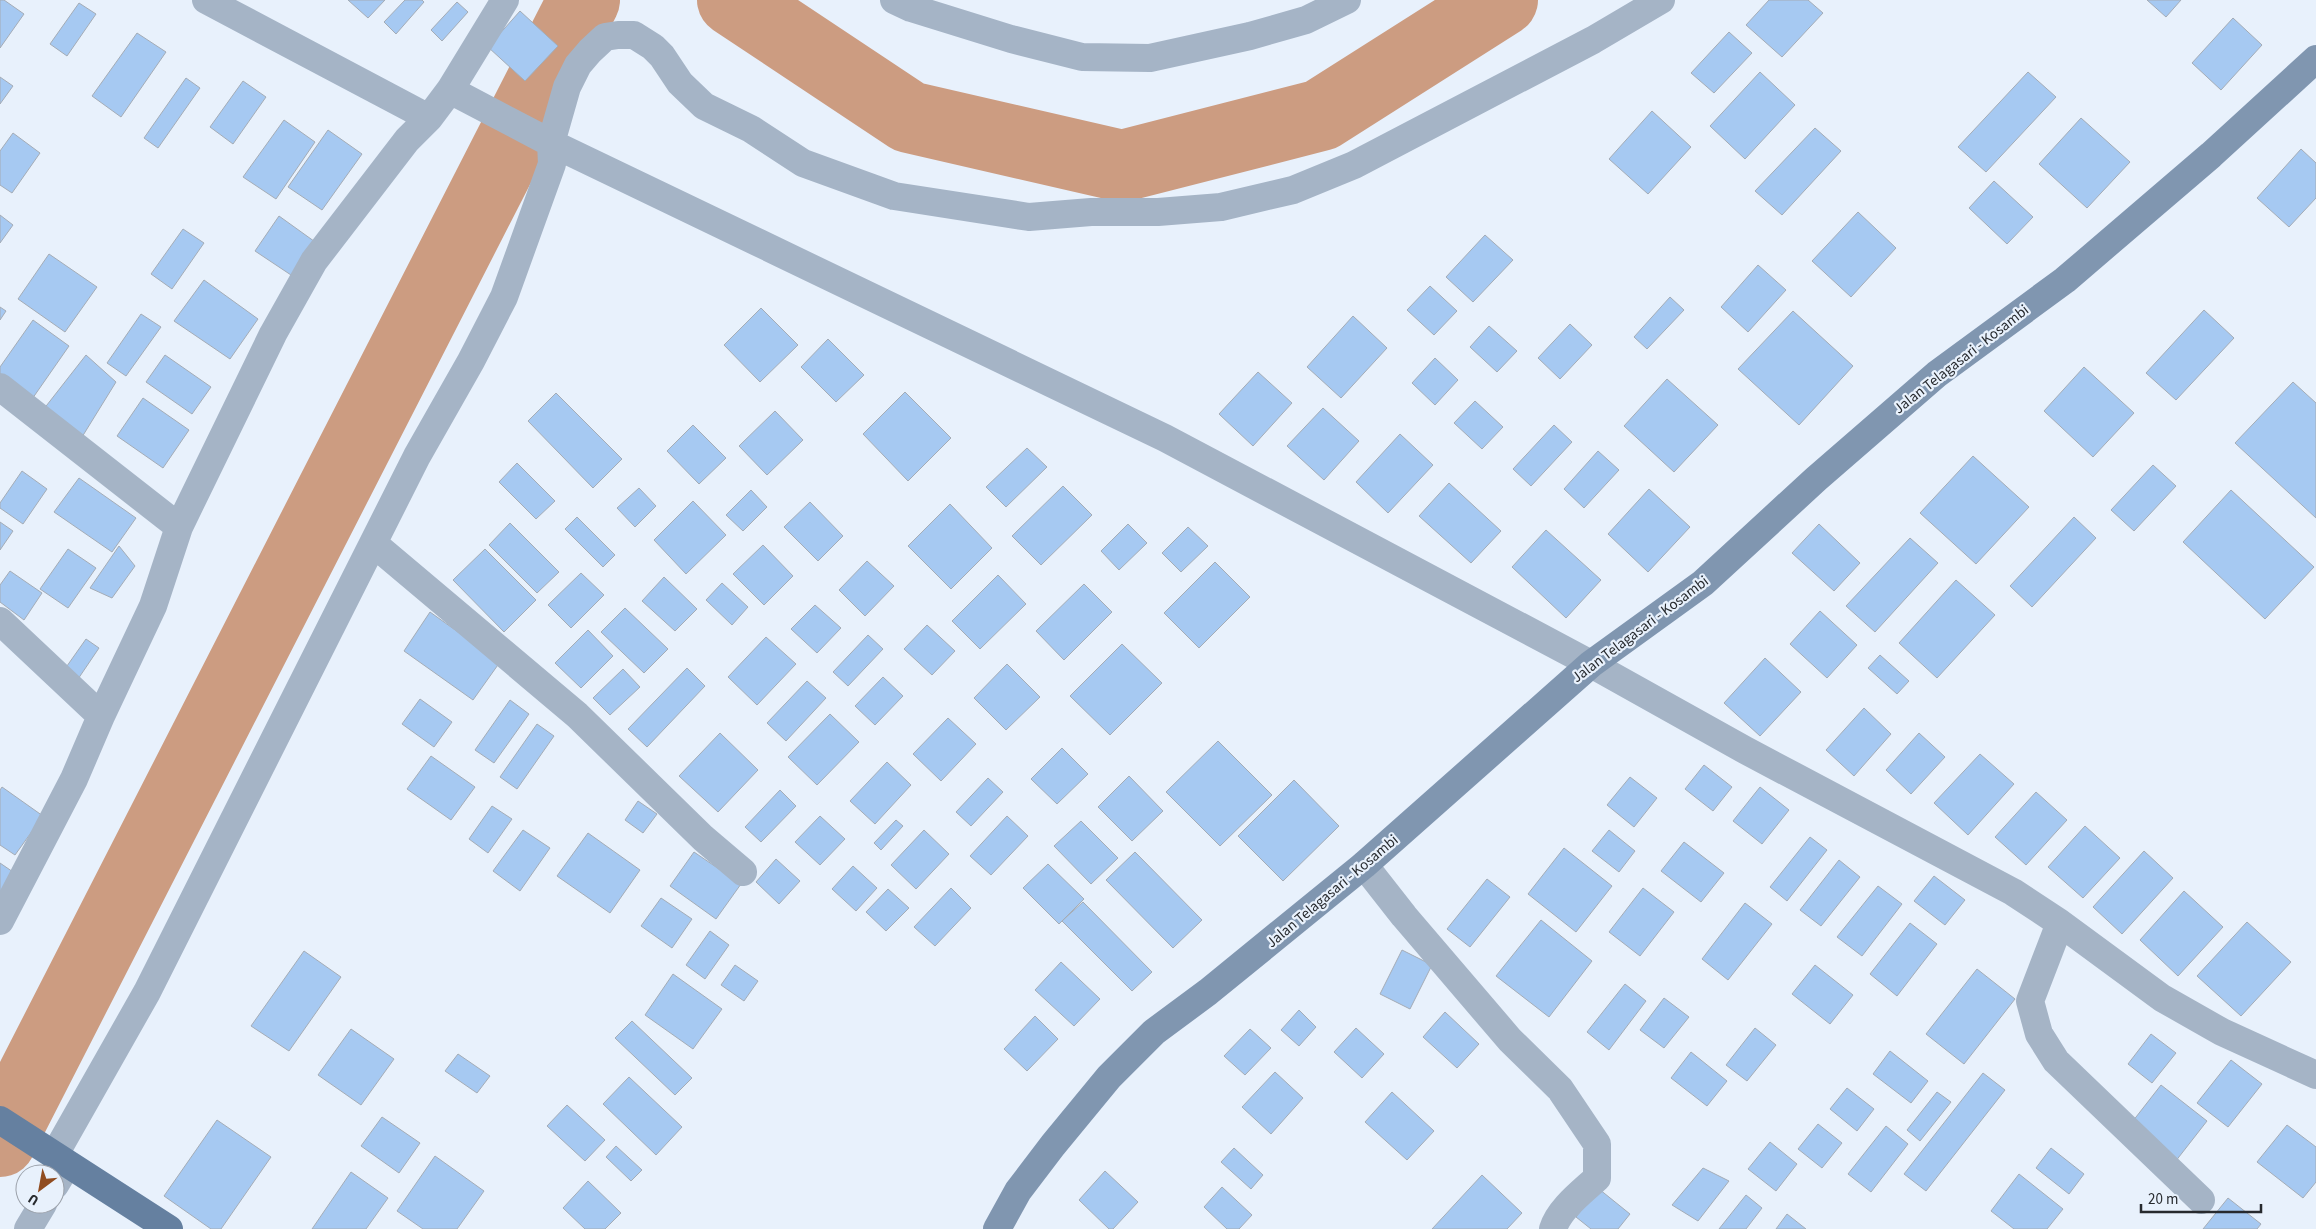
<svg xmlns="http://www.w3.org/2000/svg" width="2316" height="1229" font-family="'Source Sans 3',sans-serif">
	<style>
		.lines { fill: none; stroke-linecap: round; stroke-linejoin: round }
		.river { stroke: #cc9c81; stroke-width: 72 }
		.building { fill: #a6c9f2; stroke: #a4acb6 }
		.minor { stroke: #a5b4c6; stroke-width: 28 }
		.secondary { stroke: #8096b0; stroke-width: 28 }
		.primary { stroke: #6580a0; stroke-width: 28 }
		.labels { text-anchor: middle; stroke-width: 4.5; stroke-linejoin: round; paint-order: stroke }
		.street-label { font-size: 15px; fill: #272a2e; stroke: #e8f1fc }
	</style>
	<rect width="100%" height="100%" fill="#e8f1fc"/>
	<g class="lines">
		<path class="river" d="M733,0L909,117L1122,166L1321,115L1502,0
			M0,1141L584,0"/>
	</g>
	<path class="building" d="M0,0H4L24,14L0,48Z
		M348,0H385L368,18Z
		M405,0H422L424,2L396,34L384,22Z
		M1769,0H1808L1823,13L1782,57L1746,25Z
		M2147,0H2181L2166,17Z
		M457,2L468,12L442,41L431,30Z
		M79,3L96,14L67,56L50,44Z
		M520,11L558,46L525,81L488,47Z
		M2233,18L2262,45L2221,90L2192,63Z
		M1729,32L1752,53L1714,93L1691,73Z
		M137,33L166,52L121,117L92,96Z
		M1760,72L1795,105L1745,159L1710,126Z
		M2028,72L2056,97L1986,172L1958,147Z
		M0,77L13,86L0,104Z
		M186,78L200,88L158,148L144,138Z
		M243,81L266,97L233,144L210,127Z
		M1652,111L1691,147L1648,194L1609,159Z
		M2081,118L2130,162L2087,208L2039,164Z
		M284,120L315,142L276,199L243,177Z
		M1815,128L1841,151L1782,215L1755,191Z
		M328,130L362,154L322,210L288,187Z
		M13,133L40,153L12,193L0,185V151Z
		M2301,149L2316,163V198L2289,227L2257,198Z
		M1994,181L2033,217L2007,244L1969,208Z
		M1858,212L1896,248L1851,297L1812,261Z
		M0,215L13,225L0,243Z
		M279,216L318,244L294,277L255,251Z
		M183,229L204,243L172,289L151,274Z
		M1485,235L1513,260L1473,302L1446,277Z
		M49,254L97,287L65,332L18,299Z
		M1758,265L1786,290L1748,332L1721,307Z
		M204,280L258,319L230,359L174,321Z
		M1430,286L1457,311L1434,335L1407,310Z
		M1670,297L1684,310L1647,349L1634,337Z
		M0,307L6,311L0,320Z
		M761,308L798,345L760,382L724,345Z
		M2204,310L2234,338L2176,400L2146,373Z
		M1793,311L1853,366L1799,425L1738,369Z
		M141,314L161,327L126,376L107,363Z
		M1353,316L1387,348L1341,398L1307,367Z
		M33,320L69,346L30,402L0,381V367Z
		M1570,324L1592,345L1560,379L1538,358Z
		M1489,326L1517,351L1497,372L1470,347Z
		M828,339L864,375L836,402L801,367Z
		M86,355L116,382L82,437L43,410Z
		M165,355L211,387L192,414L146,382Z
		M1435,358L1458,380L1435,405L1412,383Z
		M2084,367L2134,413L2093,457L2044,411Z
		M1258,372L1292,403L1253,446L1219,414Z
		M1667,379L1718,425L1674,472L1624,426Z
		M2293,382L2316,403V518L2235,443Z
		M905,392L951,438L908,481L863,434Z
		M556,393L622,459L593,488L528,421Z
		M143,398L189,430L163,468L117,436Z
		M1475,401L1503,427L1482,449L1454,423Z
		M1323,408L1359,441L1324,480L1287,446Z
		M775,411L803,440L767,475L739,446Z
		M693,425L726,458L699,484L667,451Z
		M1554,425L1572,442L1531,486L1513,469Z
		M1400,434L1433,465L1388,513L1356,482Z
		M1027,448L1047,467L1006,507L986,487Z
		M1598,451L1619,470L1584,508L1564,489Z
		M1973,456L2029,507L1976,564L1920,513Z
		M517,463L555,501L536,519L499,482Z
		M2153,465L2176,486L2134,531L2111,510Z
		M22,471L47,489L23,524L0,508V503Z
		M79,478L136,518L112,552L54,512Z
		M1449,483L1501,531L1471,563L1419,516Z
		M1063,486L1092,515L1041,565L1012,536Z
		M639,488L656,506L635,527L617,508Z
		M1649,489L1690,527L1648,572L1608,534Z
		M751,490L767,507L743,531L726,515Z
		M2231,490L2314,567L2265,619L2183,542Z
		M693,501L726,535L686,574L654,540Z
		M810,502L843,536L818,561L784,527Z
		M950,504L992,548L951,589L908,546Z
		M577,517L615,555L603,567L565,529Z
		M2074,517L2096,538L2032,607L2010,586Z
		M0,522L13,531L0,550Z
		M510,523L559,572L537,593L489,545Z
		M1128,524L1147,543L1119,570L1101,551Z
		M1819,524L1860,563L1834,591L1792,553Z
		M1188,527L1208,546L1181,572L1162,553Z
		M1546,530L1601,580L1566,618L1512,567Z
		M1910,538L1938,563L1875,632L1846,606Z
		M763,545L793,576L764,605L733,574Z
		M119,546L135,566L112,598L90,588Z
		M68,549L96,568L68,608L40,589Z
		M485,549L536,600L504,632L453,580Z
		M867,561L894,586L865,616L839,590Z
		M1215,562L1250,597L1199,648L1164,613Z
		M10,571L42,593L24,620L0,602V585Z
		M581,573L604,595L571,628L548,605Z
		M998,575L1026,604L980,649L952,621Z
		M664,577L697,609L675,631L642,601Z
		M1956,580L1995,615L1937,678L1899,643Z
		M722,583L748,607L732,625L706,600Z
		M1084,584L1112,612L1064,660L1036,631Z
		M815,605L841,628L817,653L791,629Z
		M625,608L668,649L644,673L601,632Z
		M1820,611L1857,645L1827,678L1790,644Z
		M430,612L500,662L473,700L404,651Z
		M927,625L955,651L932,675L904,649Z
		M588,630L613,656L581,688L555,663Z
		M868,635L883,649L848,686L833,672Z
		M766,637L796,664L757,705L728,677Z
		M86,639L99,648L76,682L62,673Z
		M1122,644L1162,683L1110,735L1070,696Z
		M1880,655L1909,681L1897,694L1868,668Z
		M1765,658L1801,692L1760,736L1724,703Z
		M1007,664L1040,697L1006,730L974,698Z
		M687,668L705,686L647,747L628,729Z
		M623,669L640,687L610,715L593,698Z
		M883,677L903,696L875,725L855,706Z
		M807,681L826,698L786,741L767,723Z
		M420,699L452,722L434,747L402,724Z
		M510,700L529,714L494,763L475,750Z
		M1864,708L1891,734L1854,776L1826,750Z
		M830,714L859,742L817,785L788,757Z
		M948,718L976,744L941,781L913,754Z
		M537,724L554,736L517,789L500,777Z
		M720,733L758,770L718,812L679,776Z
		M1919,733L1945,757L1911,794L1886,770Z
		M1218,741L1272,795L1220,846L1166,792Z
		M1062,748L1088,774L1057,804L1031,779Z
		M1980,754L2014,784L1968,835L1934,803Z
		M431,756L475,787L451,820L407,789Z
		M887,762L911,785L875,824L850,801Z
		M1704,765L1732,787L1713,811L1685,789Z
		M1129,776L1163,811L1132,841L1098,807Z
		M1630,777L1657,798L1634,827L1607,805Z
		M988,778L1003,792L971,826L956,812Z
		M1294,780L1339,826L1283,881L1238,836Z
		M2,787L43,816L15,855L0,845V790Z
		M1760,787L1789,810L1762,844L1733,821Z
		M780,790L796,806L761,842L745,827Z
		M2036,792L2067,820L2026,865L1995,837Z
		M638,801L657,814L643,833L625,820Z
		M492,806L512,819L488,853L469,839Z
		M820,816L845,839L820,865L795,842Z
		M1007,816L1028,836L991,875L970,856Z
		M896,820L903,826L881,850L874,843Z
		M1081,821L1118,858L1091,884L1054,846Z
		M2085,826L2120,858L2083,898L2048,867Z
		M523,830L550,848L520,891L493,871Z
		M924,830L949,854L916,889L891,865Z
		M1609,830L1635,851L1619,872L1592,851Z
		M588,833L640,870L610,913L557,876Z
		M1810,837L1827,850L1787,901L1770,887Z
		M1684,842L1724,873L1701,902L1661,871Z
		M1564,848L1612,886L1576,932L1528,894Z
		M2144,851L2173,878L2122,934L2093,907Z
		M694,852L741,884L716,919L670,886Z
		M1135,852L1202,920L1173,948L1106,880Z
		M776,859L800,881L779,904L756,882Z
		M1839,860L1860,877L1821,926L1800,910Z
		M0,863L16,874L0,896Z
		M1048,864L1084,899L1059,924L1023,888Z
		M853,866L877,888L856,911L832,889Z
		M1934,876L1965,900L1945,925L1914,901Z
		M1487,879L1510,897L1470,947L1447,929Z
		M1878,886L1902,904L1862,956L1837,937Z
		M951,888L971,908L935,946L914,927Z
		M1643,888L1674,912L1640,956L1609,932Z
		M888,889L909,908L886,931L866,912Z
		M2184,891L2223,927L2178,976L2140,940Z
		M661,898L692,919L672,948L641,926Z
		M1083,902L1152,972L1132,991L1062,921Z
		M1745,903L1772,924L1728,980L1702,959Z
		M1541,920L1592,961L1549,1017L1496,976Z
		M2247,922L2291,962L2241,1016L2197,976Z
		M1910,923L1937,944L1897,996L1870,974Z
		M710,931L729,945L705,979L686,965Z
		M1402,950L1432,965L1410,1009L1380,994Z
		M304,951L341,977L289,1051L251,1026Z
		M1061,962L1100,999L1074,1026L1035,990Z
		M735,965L758,981L744,1001L721,985Z
		M1815,965L1853,995L1830,1024L1792,994Z
		M1977,969L2015,999L1964,1064L1926,1034Z
		M673,974L722,1009L693,1049L645,1015Z
		M1625,984L1646,1001L1609,1050L1587,1032Z
		M1664,998L1689,1017L1664,1048L1640,1030Z
		M1299,1010L1316,1027L1299,1046L1281,1030Z
		M1445,1012L1479,1044L1457,1068L1423,1037Z
		M1035,1016L1058,1039L1027,1071L1004,1049Z
		M632,1021L692,1078L675,1095L615,1038Z
		M1356,1028L1384,1054L1362,1078L1334,1052Z
		M1755,1028L1776,1045L1747,1081L1726,1065Z
		M351,1029L394,1059L361,1105L318,1075Z
		M1250,1029L1271,1048L1245,1075L1224,1056Z
		M2151,1034L2176,1053L2152,1083L2128,1064Z
		M1890,1051L1928,1081L1911,1103L1873,1074Z
		M1691,1052L1727,1081L1707,1106L1671,1078Z
		M458,1054L490,1076L477,1093L445,1071Z
		M2231,1060L2262,1084L2228,1127L2197,1103Z
		M1275,1072L1303,1098L1271,1134L1242,1107Z
		M1983,1073L2005,1090L1926,1191L1904,1174Z
		M629,1077L682,1127L656,1155L603,1104Z
		M2161,1085L2207,1121L2175,1162L2129,1126Z
		M1847,1088L1874,1109L1857,1131L1830,1109Z
		M1392,1092L1434,1131L1407,1160L1365,1122Z
		M1937,1092L1951,1102L1920,1141L1907,1130Z
		M567,1105L605,1140L585,1161L547,1126Z
		M382,1117L420,1143L399,1173L361,1146Z
		M217,1120L271,1157L221,1229H211L164,1196Z
		M1818,1124L1842,1143L1822,1168L1798,1149Z
		M2287,1125L2316,1147V1182L2303,1198L2257,1162Z
		M1886,1126L1908,1144L1871,1192L1848,1174Z
		M1770,1142L1797,1164L1776,1191L1748,1169Z
		M616,1146L642,1170L631,1181L606,1157Z
		M1234,1148L1263,1175L1251,1189L1221,1162Z
		M2051,1148L2084,1174L2069,1194L2036,1168Z
		M435,1156L484,1191L457,1229H423L397,1211Z
		M1703,1168L1729,1181L1698,1221L1672,1205Z
		M1105,1171L1138,1202L1113,1229H1109L1079,1200Z
		M351,1172L388,1198L366,1229H312Z
		M2019,1174L2063,1209L2047,1229H2014L1991,1211Z
		M1482,1175L1522,1213L1507,1229H1432Z
		M588,1181L621,1213L605,1229H585L563,1208Z
		M1222,1187L1252,1215L1239,1229H1227L1204,1207Z
		M1599,1189L1630,1214L1618,1229H1591L1576,1217Z
		M1746,1195L1762,1208L1746,1229H1719Z
		M2228,1198L2261,1224L2257,1229H2203Z
		M1787,1214L1806,1229H1776Z"/>
	<g class="lines">
		<path class="minor" d="M206,0L429,118
			M894,0L911,8L1011,39L1082,57L1150,58L1250,36L1306,20L1347,0
			M450,90L551,143L1165,438L1591,664L1745,750L2013,892L2060,923L2162,998L2222,1032L2316,1075
			M0,387L179,527
			M374,544L577,715L703,838L743,872
			M0,621L101,716
			M1364,865L1404,916L1510,1040L1560,1089L1597,1144V1178C1582,1192 1559,1209 1553,1229
			M0,921L74,779L101,716L153,606L179,527L273,334L314,261L407,140L429,118L450,90L505,0
			M2060,923L2030,1001L2039,1034L2056,1061L2201,1200
			M54,1156L147,992L417,456L471,361L504,297L552,164L551,143L567,87L578,65L590,51L605,37L618,35H634L653,47L662,56L680,83L704,106L751,129L803,163L894,196L1029,217L1091,212H1158L1221,207L1293,190L1354,165L1593,40L1661,0
			M55,1185L67,1165
			M28,1229L43,1204"/>
		<path class="secondary" d="M997,1229L1018,1191L1053,1145L1109,1077L1154,1032L1208,992L1364,865L1591,664L1703,583L1816,479L1937,374L2065,280L2211,155L2316,59"/>
		<path class="primary" d="M0,1120L169,1229"/>
	</g>
	<g class="labels">
		<g class="street-label">
			<text transform="translate(1961 359) rotate(-38)" y="5">Jalan Telagasari - Kosambi</text>
			<text transform="translate(1640 629) rotate(-37)" y="5">Jalan Telagasari - Kosambi</text>
			<text transform="translate(1332 891) rotate(-40)" y="5">Jalan Telagasari - Kosambi</text>
		</g>
	</g>
	<g transform="translate(40 1189) rotate(212)"><circle r="24" fill="#e8f1fc" stroke="#9ba1aa"/>
	<path d="M0-4L9 19L0 12L-9 19Z" fill="#904c20"/>
	<text y="-8" font-size="14" font-weight="bold" text-anchor="middle" fill="#272a2e">U</text>
	</g>
	<path d="M2141 1204v8h120v-8" fill="none" stroke="#272a2e" stroke-width="2.5"/>
	<text x="2148" y="1204" font-size="15" fill="#272a2e" stroke="#e8f1fc" stroke-width="4" paint-order="stroke">20 m</text>
</svg>
